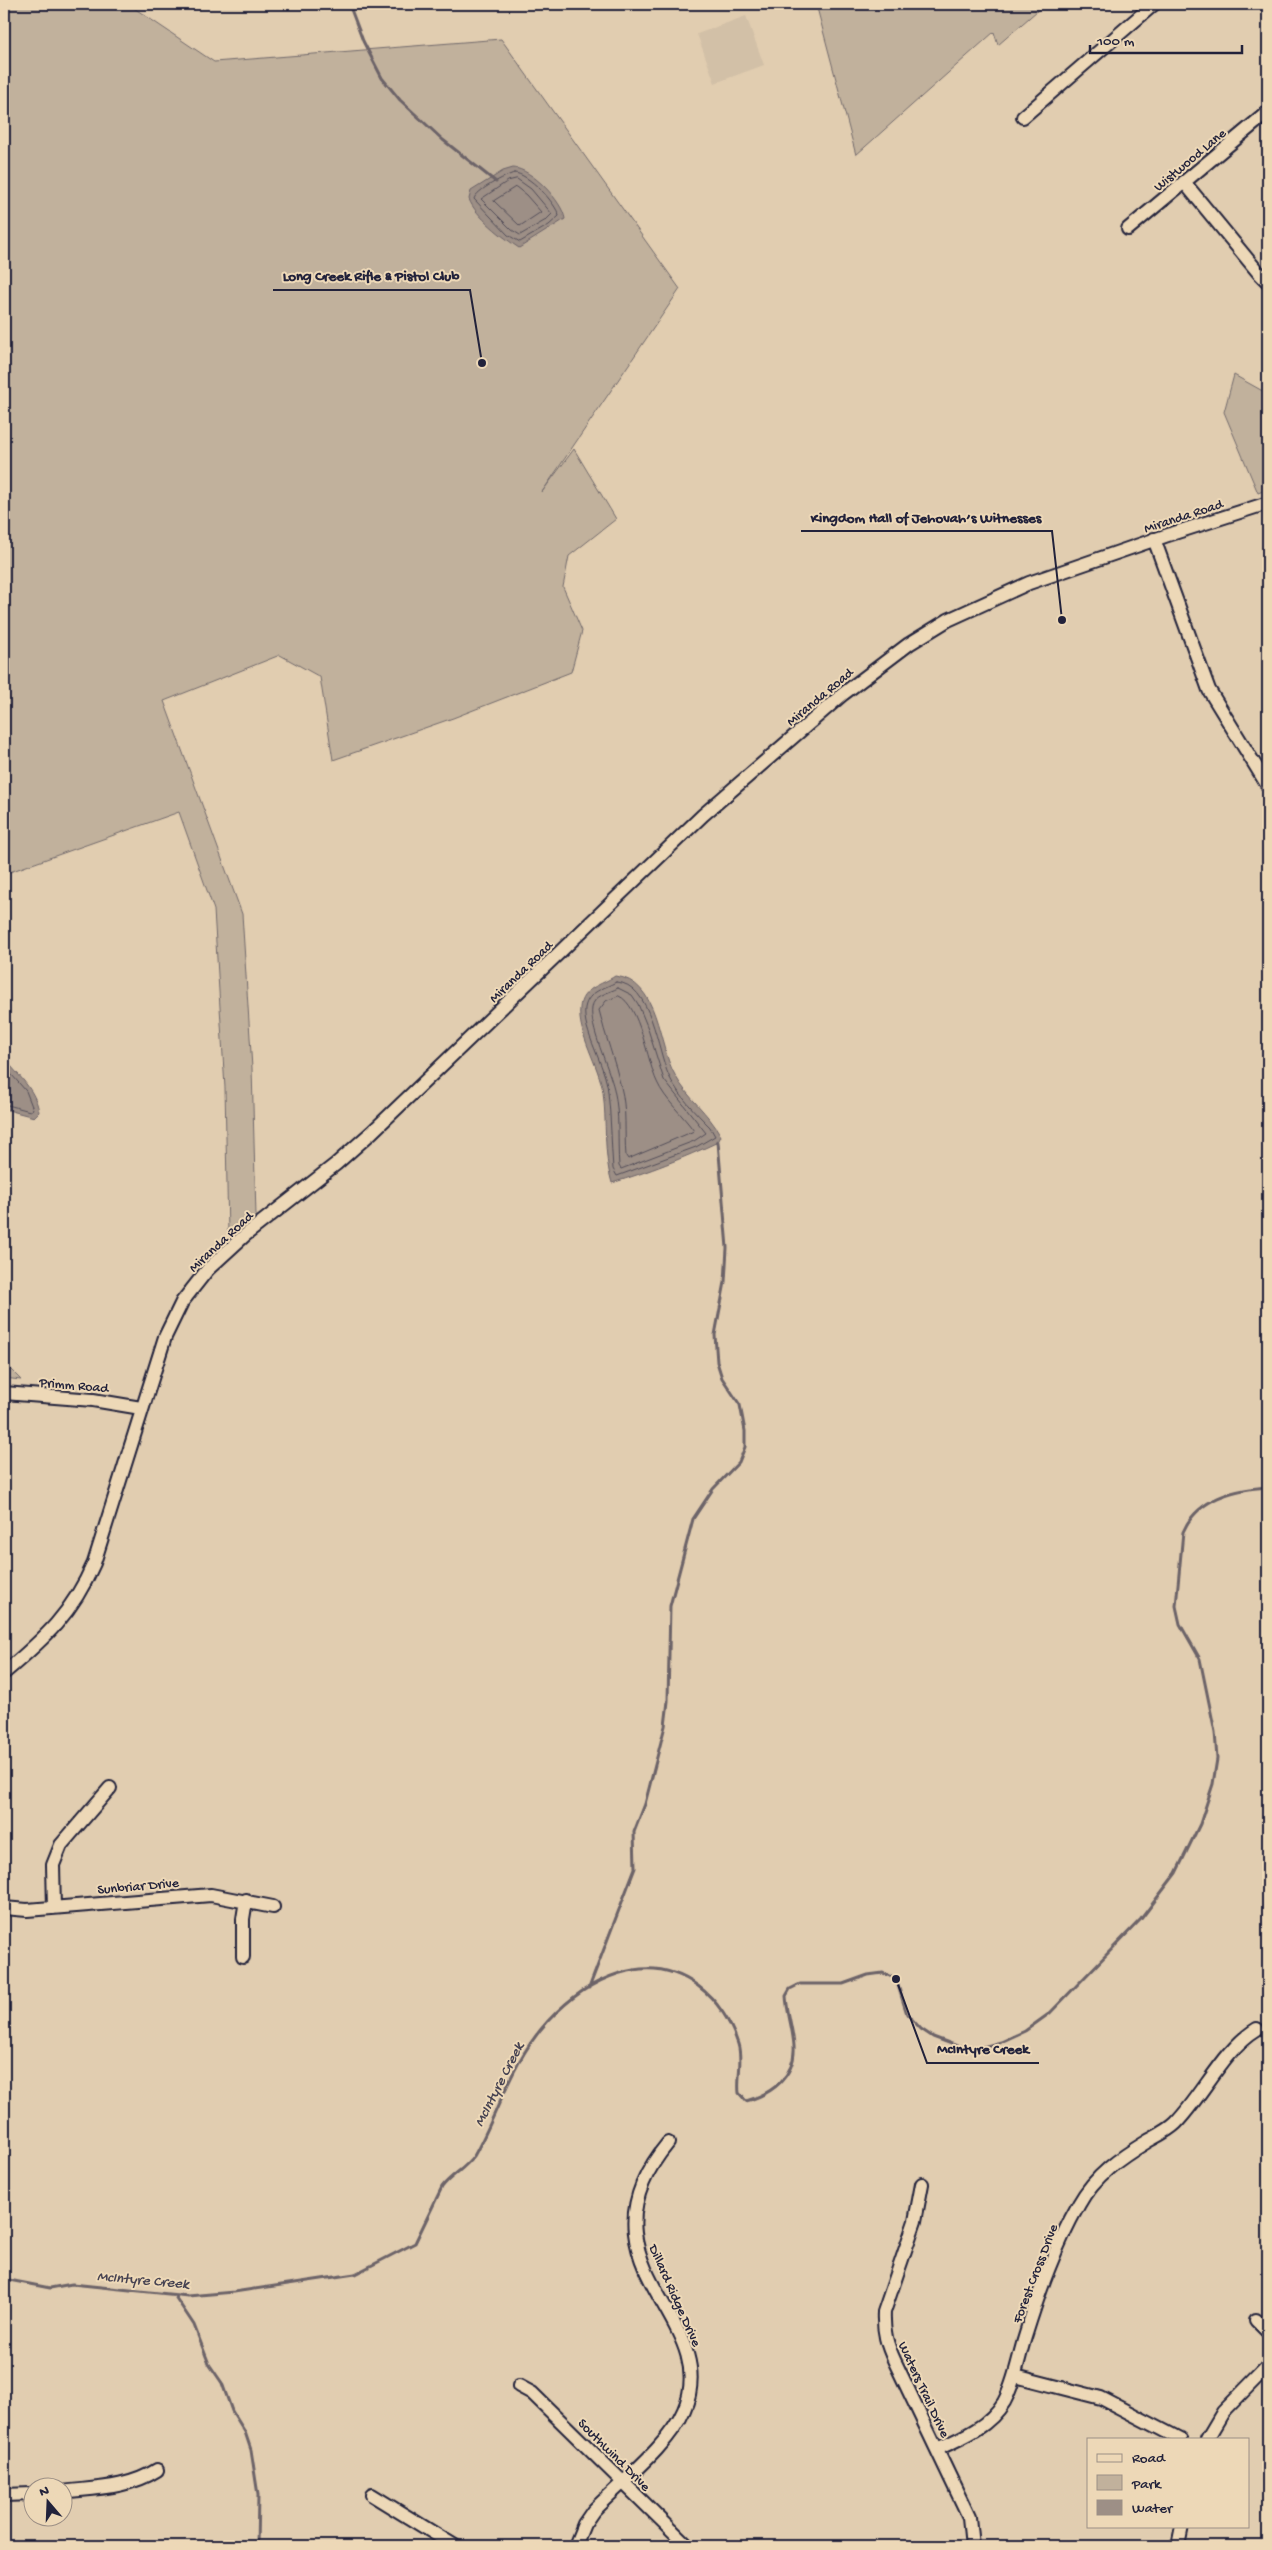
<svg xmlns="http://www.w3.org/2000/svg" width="1272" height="2550" font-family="'Gochi Hand',sans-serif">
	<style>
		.built { fill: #d2c0a7 }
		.green { fill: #c1b19c; stroke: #726a6c }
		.water { fill: #9d8f86; stroke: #6c6368 }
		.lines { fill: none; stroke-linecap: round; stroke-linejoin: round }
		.shore { stroke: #534e59; stroke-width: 1 }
		.stream { stroke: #6c6368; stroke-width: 3 }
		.minor-casing { stroke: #22223b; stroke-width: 16 }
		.minor { stroke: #edd8b7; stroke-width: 12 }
		.labels { text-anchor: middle; stroke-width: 4; stroke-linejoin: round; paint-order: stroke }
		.street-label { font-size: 14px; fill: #22223b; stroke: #edd8b7 }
		.water-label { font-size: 15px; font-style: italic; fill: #474352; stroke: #edd8b7 }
		.leader { fill: none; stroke: #22223b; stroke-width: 2 }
		.callout-dot { fill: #22223b; stroke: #edd8b7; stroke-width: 2 }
		.callout-label { font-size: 15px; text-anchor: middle; font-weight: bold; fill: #22223b; stroke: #edd8b7; stroke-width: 4; stroke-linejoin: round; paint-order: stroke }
	</style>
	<rect width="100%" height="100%" fill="#e1cdb0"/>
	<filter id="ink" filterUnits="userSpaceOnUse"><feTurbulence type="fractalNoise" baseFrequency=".02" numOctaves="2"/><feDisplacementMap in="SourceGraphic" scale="10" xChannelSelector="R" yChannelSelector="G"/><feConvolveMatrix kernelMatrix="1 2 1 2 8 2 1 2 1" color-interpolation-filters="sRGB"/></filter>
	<g filter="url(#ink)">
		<path class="built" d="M746,16L764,65L715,83L697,34Z"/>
		<path class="green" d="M4,4H128L214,62L501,39L680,289L542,492L574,449L616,519L569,556L563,587L582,631L571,672L453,718L333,760L320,677L280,655L164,701L242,914L252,1068L256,1216L228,1234L225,1088L214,910L179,812L4,874Z
			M816,4H1045L998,45L994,32L856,155Z
			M1234,375L1268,394V489L1258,493L1224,412Z
			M4,1363L21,1380L4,1378Z"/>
		<path class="water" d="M513,168C531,168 563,202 565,219L519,248C504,238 475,216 469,199L471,191L503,171Z
			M615,976C660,981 657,1044 675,1075C687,1098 709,1113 721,1136L718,1142C684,1158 648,1172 612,1183C603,1154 607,1122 603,1092C599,1065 577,1033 580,1008C581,988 602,985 615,976Z
			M4,1058C17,1074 36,1090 39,1112L34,1117L4,1109Z"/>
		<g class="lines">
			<path class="shore" d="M514,173C528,173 556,203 559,216L549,225L520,242L508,235L474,199C476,190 505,176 514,173Z
				M517,179L531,189L552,214L546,220L520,235L512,230L481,199L508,181Z
				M516,187L526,195L541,212L520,226L494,201Z
				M616,982C652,983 657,1051 669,1076C678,1095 696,1113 710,1127L715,1136L696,1147L617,1176L613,1169C611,1143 611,1117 608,1092C606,1066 582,1031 585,1008C588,991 604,989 616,982Z
				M618,988L632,995L638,1004L647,1026L664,1080L706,1133L694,1141L621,1169L619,1166C617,1141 620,1114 614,1089C609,1068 589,1026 592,1008C593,995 609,993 618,988Z
				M619,996C640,1005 647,1061 657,1082C665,1100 683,1115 694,1131L628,1159L626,1156C624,1134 627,1109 621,1087C615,1061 605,1036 599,1010L606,1001Z
				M4,1066L26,1091L33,1109L30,1111L4,1104"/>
			<path class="stream" d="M349,4L363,41L382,78L400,100L443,140L496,182
				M589,1988L635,1868L634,1832L645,1804L665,1726L668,1701L670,1606L693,1519L713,1489L739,1462L745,1447V1431L740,1405L722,1378L717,1362L715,1335L725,1282L727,1248L718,1142L717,1141
				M4,2279L50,2288L72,2284L188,2296L234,2292L355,2274L415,2243L442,2187C451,2175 465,2169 474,2156C499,2111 512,2060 548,2021C587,1979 647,1948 698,1986C717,2000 731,2022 738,2044C743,2060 737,2077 739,2093L746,2101C772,2094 796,2076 794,2046C793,2029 787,2013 786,1996L790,1989L800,1984H843L868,1975L883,1973L896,1979L907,2014L921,2029L933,2037L957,2046L983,2047L1001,2042L1025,2031L1050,2013L1141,1919L1176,1873L1200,1824L1213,1784L1217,1759L1215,1732L1200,1659L1180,1624L1176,1606L1183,1532C1197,1499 1235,1489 1268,1487
				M174,2295L194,2325L209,2364L222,2383L232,2411L245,2432L251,2450L258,2495L257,2546"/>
			<defs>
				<path id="minor" d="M1023,117L1154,4
					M1184,182L1258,272L1268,282
					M1128,229L1268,112
					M1154,539L1209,690L1268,786
					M4,1393L93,1400L141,1408
					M4,1673C45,1638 72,1614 94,1563L165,1337L182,1302L208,1269L244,1236L336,1164L372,1132L703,815L843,694L909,644L948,620L1029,583L1165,536L1268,503
					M4,1908L27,1910L211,1895L273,1907
					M54,1908L53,1865L61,1845L110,1788
					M243,1957V1919L246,1900
					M922,2184L915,2221L884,2312C883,2332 887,2345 895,2362L969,2517L972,2546
					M1256,2320L1268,2332
					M1015,2376L1101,2398L1180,2439
					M519,2386L532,2393L688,2546
					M1207,2439L1223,2412L1268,2366
					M937,2449C962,2438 989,2427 1004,2402C1015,2382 1018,2359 1025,2337C1039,2292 1055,2246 1079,2204C1095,2175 1120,2158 1148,2141C1157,2136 1169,2130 1176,2123C1204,2094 1224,2049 1257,2029
					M62,2492C95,2488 129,2488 157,2470
					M4,2495L32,2494
					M372,2495L455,2546
					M575,2546L584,2524L593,2511C620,2483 669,2446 684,2410C724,2318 569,2263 668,2143
					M1178,2546L1182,2526"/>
			</defs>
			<use href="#minor" class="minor-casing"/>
			<use href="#minor" class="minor"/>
		</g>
	</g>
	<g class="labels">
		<g class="street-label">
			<text transform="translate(1189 159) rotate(-40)" y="5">Wistwood Lane</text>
			<text transform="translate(1183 515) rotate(-18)" y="5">Miranda Road</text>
			<text transform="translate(819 696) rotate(-40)" y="5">Miranda Road</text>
			<text transform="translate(520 971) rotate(-44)" y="5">Miranda Road</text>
			<text transform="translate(220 1241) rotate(-43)" y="5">Miranda Road</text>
			<text transform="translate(74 1384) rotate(5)" y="5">Primm Road</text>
			<text transform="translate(138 1885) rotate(-5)" y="5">Sunbriar Drive</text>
			<text transform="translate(1034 2273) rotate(-69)" y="5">Forest Cross Drive</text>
			<text transform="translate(676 2295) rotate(66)" y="5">Dillard Ridge Drive</text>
			<text transform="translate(925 2389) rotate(65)" y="5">Waters Trail Drive</text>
			<text transform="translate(615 2454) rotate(45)" y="5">Southwind Drive</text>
		</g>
		<g class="water-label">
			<text transform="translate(498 2084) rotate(-63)" y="5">McIntyre Creek</text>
			<text transform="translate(143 2279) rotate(5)" y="5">McIntyre Creek</text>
		</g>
	</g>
	<path class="leader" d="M482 363L470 290H273M1062 620L1052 531H801M896 1979L927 2063H1039"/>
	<g class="callout-dot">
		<circle cx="482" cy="363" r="5"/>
		<circle cx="1062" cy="620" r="5"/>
		<circle cx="896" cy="1979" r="5"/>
	</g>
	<g class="callout-label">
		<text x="371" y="280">Long Creek Rifle &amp; Pistol Club</text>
		<text x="926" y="522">Kingdom Hall of Jehovah’s Witnesses</text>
		<text x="983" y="2053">McIntyre Creek</text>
	</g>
	<rect width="1272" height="2550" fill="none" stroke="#edd8b7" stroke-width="20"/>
	<rect x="10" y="10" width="1252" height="2530" fill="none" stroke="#22223b" stroke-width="2" filter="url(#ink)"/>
	<rect x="1087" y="2438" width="162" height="90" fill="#edd8b7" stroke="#9c8f85"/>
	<rect x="1097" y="2454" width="25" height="8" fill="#edd8b7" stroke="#9c8f85"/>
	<text x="1132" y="2462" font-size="15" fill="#22223b">Road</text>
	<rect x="1097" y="2475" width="25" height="15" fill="#c1b19c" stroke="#9c8f85"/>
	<text x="1132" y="2488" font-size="15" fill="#22223b">Park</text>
	<rect x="1097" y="2500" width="25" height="15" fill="#9d8f86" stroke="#9c8f85"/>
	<text x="1132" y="2512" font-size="15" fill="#22223b">Water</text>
	<g transform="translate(48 2502) rotate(341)"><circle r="24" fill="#edd8b7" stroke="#9c8f85"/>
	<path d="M0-4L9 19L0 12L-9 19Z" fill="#22223b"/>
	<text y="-8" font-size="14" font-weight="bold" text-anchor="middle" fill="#22223b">N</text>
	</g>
	<path d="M1090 45v8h152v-8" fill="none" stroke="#22223b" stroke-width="2.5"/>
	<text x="1097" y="45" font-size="15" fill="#22223b" stroke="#edd8b7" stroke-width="4" paint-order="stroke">100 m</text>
</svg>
